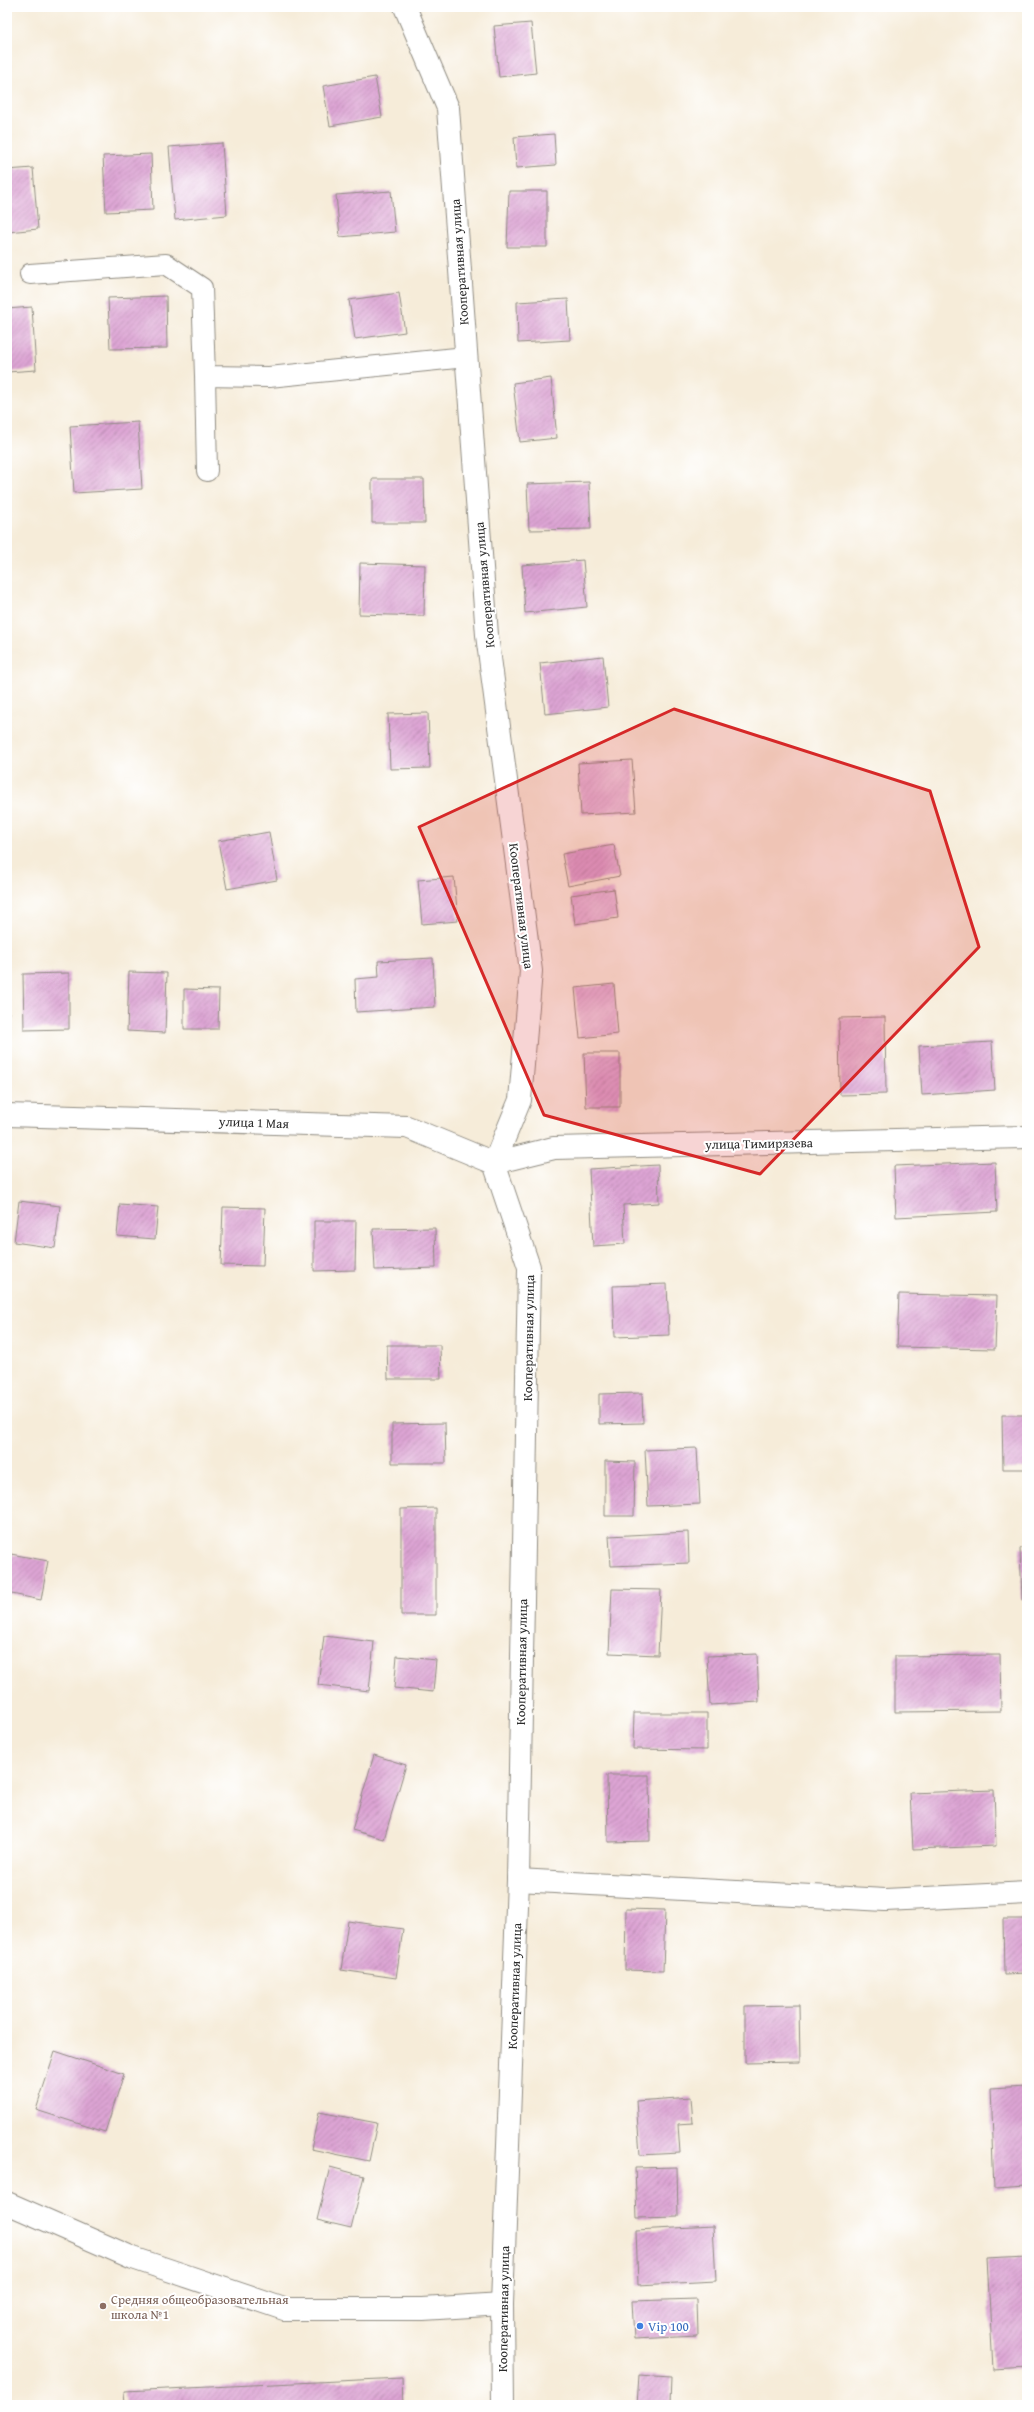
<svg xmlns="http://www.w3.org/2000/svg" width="1034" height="2412" font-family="'Gentium Book Plus',serif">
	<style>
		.building { fill: url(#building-hatch) }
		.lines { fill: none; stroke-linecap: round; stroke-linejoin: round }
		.lane-casing { stroke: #908c82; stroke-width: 22 }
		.street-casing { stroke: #908c82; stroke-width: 24 }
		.secondary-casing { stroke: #908c82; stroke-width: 24 }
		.lane { stroke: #fff; stroke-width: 20 }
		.street { stroke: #fff; stroke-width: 22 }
		.secondary { stroke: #fff; stroke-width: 22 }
		.marked { fill: #d62828; fill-opacity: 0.2; stroke: #d62828; stroke-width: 3; stroke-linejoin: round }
		.education-dot { fill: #8d6e63; stroke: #fff; stroke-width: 1.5 }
		.shop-dot { fill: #3f7fe0; stroke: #fff; stroke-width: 1.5 }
		.labels { text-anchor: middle; stroke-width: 4; stroke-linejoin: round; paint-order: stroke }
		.street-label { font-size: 13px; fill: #2b2b2b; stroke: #fff }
		.education-label { font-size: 13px; fill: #785e54; stroke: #fff; text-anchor: start }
		.shop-label { font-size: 13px; fill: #366cbe; stroke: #fff; text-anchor: start }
	</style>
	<defs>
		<pattern id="building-hatch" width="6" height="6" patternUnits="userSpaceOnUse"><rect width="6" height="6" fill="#dda4d4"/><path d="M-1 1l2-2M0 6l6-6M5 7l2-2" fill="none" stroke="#b386ac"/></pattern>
	</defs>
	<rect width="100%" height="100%" fill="#fff"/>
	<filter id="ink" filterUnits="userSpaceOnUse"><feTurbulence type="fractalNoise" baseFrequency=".025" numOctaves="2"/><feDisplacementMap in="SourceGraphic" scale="8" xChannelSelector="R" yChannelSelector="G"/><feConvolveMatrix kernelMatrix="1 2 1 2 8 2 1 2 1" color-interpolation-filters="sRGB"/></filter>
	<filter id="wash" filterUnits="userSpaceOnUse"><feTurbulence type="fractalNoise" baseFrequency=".012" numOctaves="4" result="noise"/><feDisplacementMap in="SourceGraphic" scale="16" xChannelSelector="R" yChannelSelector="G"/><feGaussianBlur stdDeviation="0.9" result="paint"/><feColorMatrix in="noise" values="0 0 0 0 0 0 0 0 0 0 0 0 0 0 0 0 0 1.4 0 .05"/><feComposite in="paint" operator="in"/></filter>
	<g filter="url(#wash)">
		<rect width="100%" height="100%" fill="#f6ecd9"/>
		<g id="blocks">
			<path class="building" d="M531,23L536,73L499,77L494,26Z
				M375,77L382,117L330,126L323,86Z
				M554,134L556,165L516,168L514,137Z
				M222,143L227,215L175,220L169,147Z
				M151,154L153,210L106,212L103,156Z
				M33,168L38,229L8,232L7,170Z
				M391,191L395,232L340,237L336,195Z
				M509,191H547V247H507Z
				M399,293L405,332L355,339L349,300Z
				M166,296L167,348L110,349L108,298Z
				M568,299L570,340L518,343L517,302Z
				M32,307L36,370L7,372V309Z
				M551,378L557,438L520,442L513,383Z
				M138,422L142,489L74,493L70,426Z
				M372,479H424L425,523H372Z
				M589,482L591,529L529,530L527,484Z
				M583,560L587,607L525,613L522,565Z
				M360,563L425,565L424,616L359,614Z
				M603,656L608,707L545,714L540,663Z
				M428,713L430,768L390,769L388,714Z
				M632,760L636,812L581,815L578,763Z
				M269,832L277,880L227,889L218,841Z
				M614,845L620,876L568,886L562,854Z
				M454,877L458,921L422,924L418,880Z
				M614,889L618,918L575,924L571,895Z
				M433,958L435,1007L356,1012L355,979L379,977L378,961Z
				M129,972L167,973L165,1033L127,1031Z
				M69,973V1029L24,1030L23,974Z
				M7,982L10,1034H7Z
				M614,984L618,1034L580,1038L575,988Z
				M184,989L219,990L218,1029H184Z
				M885,1017L886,1094L840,1095L839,1018Z
				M992,1042L995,1090L922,1095L919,1046Z
				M584,1053H620V1107H586Z
				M995,1162L997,1212L896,1217L894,1166Z
				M658,1165L659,1203L623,1205L625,1244L593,1246L589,1169Z
				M19,1201L60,1206L55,1248L14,1242Z
				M120,1204L158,1207L155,1239L117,1236Z
				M223,1207L265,1208L263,1266L221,1265Z
				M314,1221H356L355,1270L314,1271Z
				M435,1228L436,1268L375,1270L373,1229Z
				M667,1284L669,1335L615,1337L613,1286Z
				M899,1294L997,1296L995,1349L897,1347Z
				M387,1345H440L441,1379H388Z
				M642,1393L643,1423L599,1424V1394Z
				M1002,1415H1027V1469H1003Z
				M445,1423L446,1463H392V1424Z
				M697,1448L700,1504L648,1506L645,1450Z
				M605,1461L635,1462L634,1516H605Z
				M436,1508V1615H401V1509Z
				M688,1532L689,1563L611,1566L609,1536Z
				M1020,1548H1027V1600H1022Z
				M11,1554L48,1561L41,1600L7,1593V1578Z
				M612,1589L661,1590L658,1655L609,1653Z
				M324,1636L374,1642L369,1691L318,1685Z
				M757,1654L759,1702L710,1705L707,1656Z
				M1000,1655L1001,1711L895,1712V1656Z
				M397,1656L436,1660L433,1692L394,1688Z
				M634,1713H707V1750L633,1749Z
				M374,1755L406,1765L384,1839L352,1830Z
				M607,1775H649L650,1841L608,1842Z
				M994,1790L996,1846L913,1849L910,1793Z
				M626,1909L665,1910L663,1971L625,1970Z
				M1003,1919H1027V1973L1004,1974Z
				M348,1921L403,1929L396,1978L341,1970Z
				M799,2005L800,2062L745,2063V2006Z
				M55,2051L124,2074L105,2132L36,2110Z
				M1027,2086V2187L994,2189L990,2088Z
				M691,2097L693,2123L678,2124L680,2153L640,2155L636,2101Z
				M319,2112L377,2123L369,2161L311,2149Z
				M330,2167L364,2176L351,2228L317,2220Z
				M677,2167L678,2217L637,2218L635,2168Z
				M713,2226L716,2281L638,2285L636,2230Z
				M1027,2256V2367L993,2369L987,2258Z
				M697,2299L698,2336L634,2339L632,2301Z
				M639,2375L671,2377L670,2405H637Z
				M402,2378L403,2405H125L124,2391Z"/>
		</g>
	</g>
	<g filter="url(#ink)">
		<use href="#blocks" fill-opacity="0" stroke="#908c82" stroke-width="1"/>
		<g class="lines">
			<defs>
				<path id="lane" d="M30,274L166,264L202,288L205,376L269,377L466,357
					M205,376L207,471"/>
				<path id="street" d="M405,7L448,108L487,635L531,971L520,1100L494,1163
					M494,1163L554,1148L1027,1137
					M518,1880L885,1900L1027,1893
					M7,2203L133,2258L284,2309H423L502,2304"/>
				<path id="secondary" d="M7,1115L407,1127L494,1163L529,1267L518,1880L502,2304L503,2405"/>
			</defs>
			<use href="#lane" class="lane-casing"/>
			<use href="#street" class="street-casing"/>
			<use href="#secondary" class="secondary-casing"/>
			<use href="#lane" class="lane"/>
			<use href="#street" class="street"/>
			<use href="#secondary" class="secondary"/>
		</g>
	</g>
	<path class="marked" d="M674,709L930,791L979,947L760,1174L544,1115L419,827Z"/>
	<circle class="education-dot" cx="103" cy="2306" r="4"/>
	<circle class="shop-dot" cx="640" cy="2326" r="4"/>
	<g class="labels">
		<g class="street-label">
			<text transform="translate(459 262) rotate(-94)" y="5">Кооперативная улица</text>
			<text transform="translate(484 585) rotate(-95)" y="5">Кооперативная улица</text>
			<text transform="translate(522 906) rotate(83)" y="5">Кооперативная улица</text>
			<text transform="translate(254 1122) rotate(2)" y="5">улица 1 Мая</text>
			<text transform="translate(759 1143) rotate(-1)" y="5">улица Тимирязева</text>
			<text transform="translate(528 1338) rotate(-89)" y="5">Кооперативная улица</text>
			<text transform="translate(521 1662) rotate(-89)" y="5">Кооперативная улица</text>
			<text transform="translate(514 1986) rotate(-88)" y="5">Кооперативная улица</text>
			<text transform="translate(503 2309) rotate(-89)" y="5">Кооперативная улица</text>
		</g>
		<g class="education-label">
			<text x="111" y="2304">Средняя общеобразовательная<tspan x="111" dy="15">школа №1</tspan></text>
		</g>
		<g class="shop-label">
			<text x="648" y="2331">Vip 100</text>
		</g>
	</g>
	<rect width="1034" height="2412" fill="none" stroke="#fff" stroke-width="24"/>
</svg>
